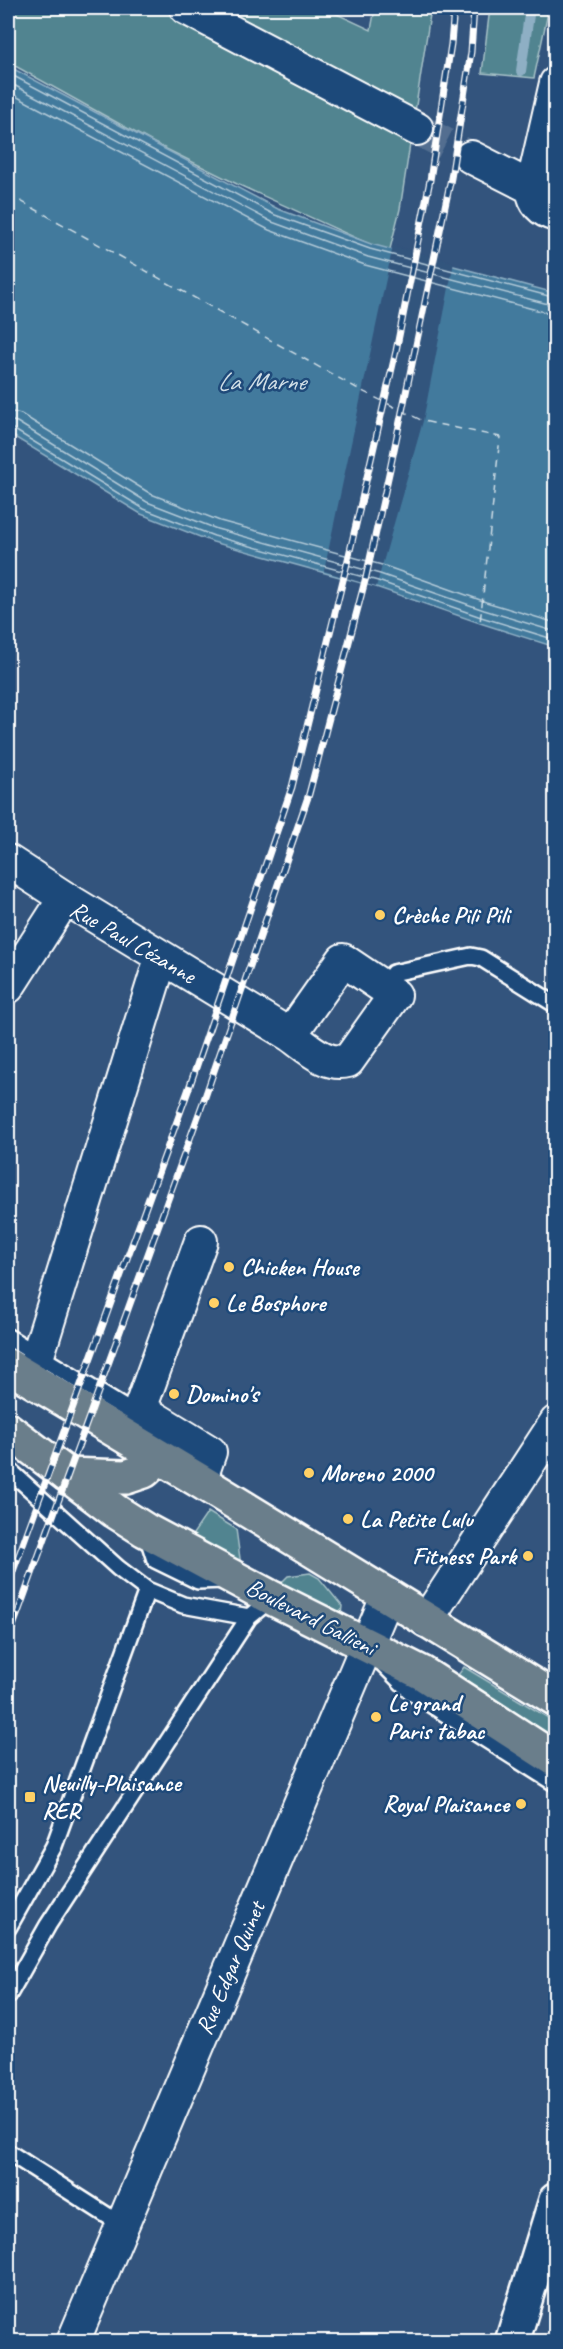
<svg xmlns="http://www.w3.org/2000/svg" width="563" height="2349" font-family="Caveat,sans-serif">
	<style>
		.green { fill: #518490; stroke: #a8c2c8; stroke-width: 1.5 }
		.water { fill: #427a9d; stroke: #8eafc4; stroke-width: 1.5 }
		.pier { fill: #33547d }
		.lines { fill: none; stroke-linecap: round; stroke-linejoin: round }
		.shore { stroke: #b3cad8; stroke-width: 1.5 }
		.stream { stroke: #8eafc4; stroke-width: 10 }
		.ferry { stroke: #d0dee6; stroke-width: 1.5; stroke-dasharray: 8 6; stroke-linecap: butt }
		.street-tunnel { stroke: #526e90; stroke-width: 32; stroke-dasharray: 32 16; stroke-linecap: butt }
		.lane-casing { stroke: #fff; stroke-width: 20 }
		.street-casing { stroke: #fff; stroke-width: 36 }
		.secondary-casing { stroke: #fff; stroke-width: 38 }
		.primary-casing { stroke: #fff; stroke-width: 38 }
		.lane { stroke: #1f4a7a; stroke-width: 15 }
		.street { stroke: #1f4a7a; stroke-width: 32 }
		.secondary { stroke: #1f4a7a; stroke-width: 33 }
		.primary { stroke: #6b7e8b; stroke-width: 33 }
		.rail-casing { stroke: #fff; stroke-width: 7 }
		.rail { stroke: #1f4a7a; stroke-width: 4.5; stroke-dasharray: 14; stroke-linecap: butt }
		.poi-dot { fill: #ffd166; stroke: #1f4a7a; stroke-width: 2 }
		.labels { text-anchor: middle; stroke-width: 5; stroke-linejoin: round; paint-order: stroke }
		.poi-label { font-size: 24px; font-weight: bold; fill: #fff; stroke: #1f4a7a; text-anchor: start }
		.street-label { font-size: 24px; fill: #fff; stroke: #1f4a7a }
		.water-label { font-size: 26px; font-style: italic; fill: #d0dee6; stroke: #1f4a7a }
	</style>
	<rect width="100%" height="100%" fill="#33547d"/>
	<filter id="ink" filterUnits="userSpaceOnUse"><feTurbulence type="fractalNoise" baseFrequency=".0167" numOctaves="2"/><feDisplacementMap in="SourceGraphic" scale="12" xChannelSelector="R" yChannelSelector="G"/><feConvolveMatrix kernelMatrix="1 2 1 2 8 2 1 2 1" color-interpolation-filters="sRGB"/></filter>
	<g filter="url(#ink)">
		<path class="green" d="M8,8H324L371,30L375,8H431L400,209L389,253L237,184L154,143L8,62Z
			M490,8H549L534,78L482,73Z
			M208,1512L236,1529L241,1566L191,1537Z
			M310,1573L319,1578L342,1606L341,1616L277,1587L288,1576Z
			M464,1667L555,1722V1738L458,1675Z"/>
		<path class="water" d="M8,66L278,209L371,244L555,293V647L480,623L376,587L213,542L141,514L8,433Z"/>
		<path class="pier" d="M393,246L454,262L423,421L376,587L324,571Z"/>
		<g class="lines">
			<path class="shore" d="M8,73L275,215L370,249L556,298
				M8,82L272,222L368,257L556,306
				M8,92L269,230L365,265L556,315
				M8,411L21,414L151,494L220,521L382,565L486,602L556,623
				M8,420L17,422L147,502L217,529L380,574L484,610L556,632
				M8,428L13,429L144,509L214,536L378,581L481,617L556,640"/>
			<path class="stream" d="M521,71L530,8"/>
			<path class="ferry" d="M8,194L362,391L423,421L500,437L480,623"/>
			<path class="street-tunnel" d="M417,129L471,157"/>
			<defs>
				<path id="lane" d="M383,987L393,973L471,956L481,958L556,1005
					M8,1337L126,1409L131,1425
					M8,1469L118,1568L147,1590L183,1605L249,1617
					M147,1535L155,1560L198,1581L224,1580
					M384,1665L411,1692L556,1784
					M8,1928L54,1846L147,1590
					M8,1996L48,1925L249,1617L272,1598
					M8,2152L122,2225"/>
				<path id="street" d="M186,8L417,129
					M556,83L532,188C534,203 541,211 556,215
					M471,157L532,188
					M8,861L65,898
					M8,987L65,898L290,1035L343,960L395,995L348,1061C326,1067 306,1046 290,1035
					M38,1355L161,958
					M200,1481L210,1452L140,1409L201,1241
					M426,1621L556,1422
					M73,2342L388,1595"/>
				<path id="secondary" d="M512,2342L556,2200"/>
				<path id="primary" d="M8,1366L200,1481L556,1699
					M8,1430L115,1511L145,1530L272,1598L422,1673L556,1760
					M67,1475L126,1477L144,1471L159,1457"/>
			</defs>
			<use href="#lane" class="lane-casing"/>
			<use href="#street" class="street-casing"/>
			<use href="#secondary" class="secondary-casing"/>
			<use href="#primary" class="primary-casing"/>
			<use href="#lane" class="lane"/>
			<use href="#street" class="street"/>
			<use href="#secondary" class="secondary"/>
			<use href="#primary" class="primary"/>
			<defs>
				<path id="rail" d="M8,1585L188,1091L292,787L346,568L396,351L430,180L451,44L454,8
					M8,1640L205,1097L309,794L366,577L390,469L451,178L471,52L474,8"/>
			</defs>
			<use href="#rail" class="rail-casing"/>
			<use href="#rail" class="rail"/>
		</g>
	</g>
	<g class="poi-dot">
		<circle cx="380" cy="915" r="6"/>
		<circle cx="229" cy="1267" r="6"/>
		<circle cx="214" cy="1303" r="6"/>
		<circle cx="174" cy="1394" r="6"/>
		<circle cx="309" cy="1473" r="6"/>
		<circle cx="348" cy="1519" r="6"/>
		<circle cx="528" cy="1556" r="6"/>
		<circle cx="376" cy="1717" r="6"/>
		<rect x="24" y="1791" width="12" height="12" rx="3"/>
		<circle cx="521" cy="1804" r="6"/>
	</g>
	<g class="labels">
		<g class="poi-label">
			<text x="392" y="923">Crèche Pili Pili</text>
			<text x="241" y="1275">Chicken House</text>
			<text x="226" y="1311">Le Bosphore</text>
			<text x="186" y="1402">Domino's</text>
			<text x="321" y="1481">Moreno 2000</text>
			<text x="360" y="1527">La Petite Lulu</text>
			<text x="516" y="1564" text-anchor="end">Fitness Park</text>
			<text x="388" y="1711">Le grand<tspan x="388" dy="28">Paris tabac</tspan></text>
			<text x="42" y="1791">Neuilly-Plaisance<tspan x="42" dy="28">RER</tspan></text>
			<text x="509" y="1812" text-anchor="end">Royal Plaisance</text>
		</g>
		<g class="street-label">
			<text transform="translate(133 942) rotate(30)" y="8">Rue Paul Cézanne</text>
			<text transform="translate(311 1617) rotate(27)" y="8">Boulevard Gallieni</text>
			<text transform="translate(230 1968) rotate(-67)" y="8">Rue Edgar Quinet</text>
		</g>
		<g class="water-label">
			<text x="261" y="390">La Marne</text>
		</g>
	</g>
	<rect width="563" height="2349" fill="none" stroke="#1f4a7a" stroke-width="30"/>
	<rect x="15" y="15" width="533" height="2319" fill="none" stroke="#fff" stroke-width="2" filter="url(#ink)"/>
</svg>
